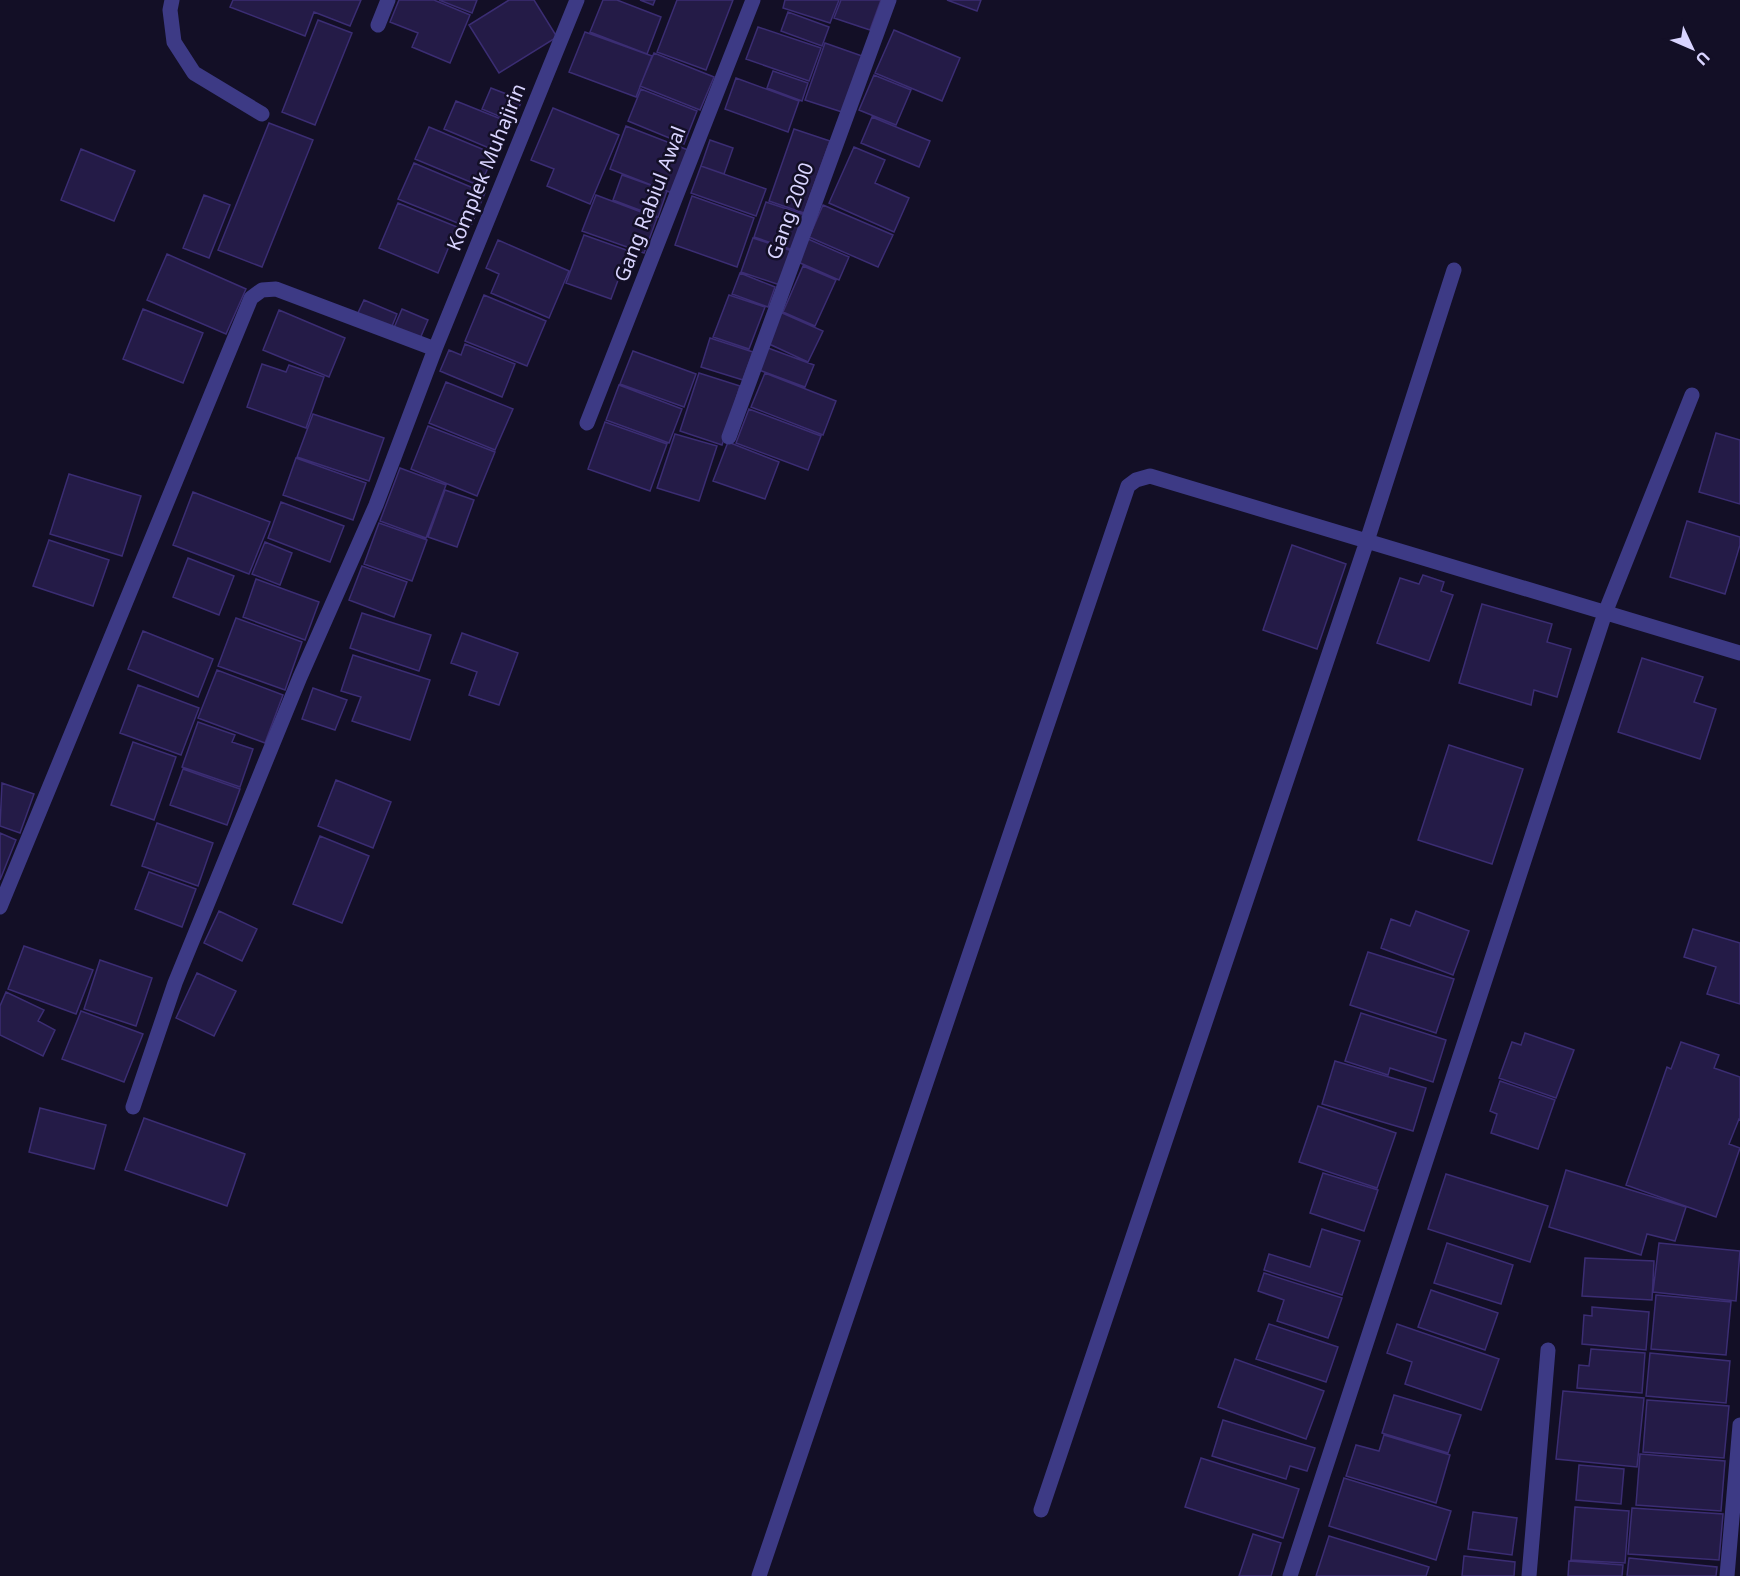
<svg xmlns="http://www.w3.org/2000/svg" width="1740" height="1576" font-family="'Noto Sans',sans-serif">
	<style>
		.building { fill: #241b47; stroke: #3b2d73; stroke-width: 1.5 }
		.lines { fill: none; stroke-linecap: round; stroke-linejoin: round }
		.minor { stroke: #3d3a85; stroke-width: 15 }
		.labels { text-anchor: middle; stroke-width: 5; stroke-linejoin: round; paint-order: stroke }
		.street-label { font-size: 20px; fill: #d9d4ff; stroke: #130f26 }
	</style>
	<rect width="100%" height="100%" fill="#130f26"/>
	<path class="building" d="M233,0H361L350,26L314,12L305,36L230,7Z
		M399,0H434L470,15L450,63L412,47L418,33L390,22Z
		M439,0H477L472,13Z
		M509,0H534L557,37L499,73L469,25Z
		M603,0H617L661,17L647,54L590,32Z
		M640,0H655L653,5Z
		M677,0H733L706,70L657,52Z
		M785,0H839L830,23L783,8Z
		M841,0H881L870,30L834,18Z
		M947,0H981L977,11Z
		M788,12L829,27L822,46L781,31Z
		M318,20L352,33L315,125L282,112Z
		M758,27L821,48L809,81L746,59Z
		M894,30L960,58L942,101L875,73Z
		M585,32L652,56L636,97L569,72Z
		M825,43L862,56L842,112L805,100Z
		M654,53L714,77L700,110L640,86Z
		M773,71L808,83L802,101L767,88Z
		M874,75L911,90L896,125L859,110Z
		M736,78L799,101L788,132L725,109Z
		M491,88L522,100L513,122L482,109Z
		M641,89L697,111L684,144L628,121Z
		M456,101L501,119L489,148L444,129Z
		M553,108L619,135L590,204L547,186L554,169L531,160Z
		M872,117L930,141L919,167L861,143Z
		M269,123L313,140L262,267L218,250Z
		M626,126L688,150L672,193L610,169Z
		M429,127L494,154L480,186L415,159Z
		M794,129L830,141L804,213L769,201Z
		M710,140L733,148L724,174L701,166Z
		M854,147L885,160L875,183L909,198L894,232L829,203Z
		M81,149L135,171L114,221L61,200Z
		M414,163L485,193L470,228L398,199Z
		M701,166L766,189L756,216L691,193Z
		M622,175L667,191L658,217L613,200Z
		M204,195L230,205L209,258L183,248Z
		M596,195L657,218L644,253L582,231Z
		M692,196L754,218L737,267L675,245Z
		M766,202L805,215L793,250L754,237Z
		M398,203L457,227L438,273L379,248Z
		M823,205L893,235L878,267L809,237Z
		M584,235L629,251L611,299L566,283Z
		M753,238L792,251L780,285L741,272Z
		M808,239L849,257L839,280L798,262Z
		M498,240L569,271L549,318L491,293L499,274L486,268Z
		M167,254L246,289L226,334L147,300Z
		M803,266L836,280L815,326L783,312Z
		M740,273L775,287L768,307L732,294Z
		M484,295L546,321L527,366L465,341Z
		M729,295L765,307L749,349L713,337Z
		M364,300L397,314L390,331L356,317Z
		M143,309L203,333L183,383L123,359Z
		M402,309L428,320L419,341L393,330Z
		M279,310L345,338L329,377L263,350Z
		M780,312L823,331L808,362L767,343Z
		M710,338L753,352L743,380L701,367Z
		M465,344L515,364L502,397L440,371L449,350L461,355Z
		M768,348L814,365L805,387L759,370Z
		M633,351L696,374L684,407L620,384Z
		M262,364L286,372L289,365L324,377L306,428L247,407Z
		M699,373L740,386L722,445L680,431Z
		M765,373L836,401L823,435L751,407Z
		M446,382L513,409L495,450L429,423Z
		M619,385L682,409L669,443L606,420Z
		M749,409L821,436L808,470L736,443Z
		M313,414L384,438L369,481L297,457Z
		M605,422L667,444L650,491L588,469Z
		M428,426L495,452L477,496L411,469Z
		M1716,433L1740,440V504L1699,492Z
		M675,434L717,446L699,501L657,488Z
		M728,442L779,462L765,499L713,481Z
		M296,458L366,483L353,520L283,495Z
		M400,468L446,485L426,538L380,521Z
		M69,474L141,496L122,556L50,534Z
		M445,490L474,500L457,547L428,537Z
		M193,492L270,522L249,574L173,545Z
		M281,502L344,526L330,562L268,538Z
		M1687,521L1740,537V545L1725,594L1670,577Z
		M379,523L427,540L412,581L364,564Z
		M49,540L109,560L93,606L33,586Z
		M265,542L292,553L280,585L252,574Z
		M1292,545L1346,564L1317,649L1263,630Z
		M188,558L234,576L219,615L173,597Z
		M362,566L407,582L394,617L349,600Z
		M1423,575L1444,582L1441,591L1453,595L1429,661L1377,643L1400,578L1419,584Z
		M256,579L319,602L305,640L243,617Z
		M1482,604L1552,624L1547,642L1571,649L1557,697L1534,690L1531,705L1459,683Z
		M362,613L431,635L419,671L350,648Z
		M236,618L302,642L285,690L218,666Z
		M143,631L213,659L198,697L128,669Z
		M462,633L518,653L499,705L469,695L477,672L451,663Z
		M353,655L430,680L410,740L352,721L361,697L341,691Z
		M1642,658L1703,677L1694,702L1716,709L1700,759L1618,732Z
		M217,670L283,695L265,743L198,718Z
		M138,685L199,708L181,755L120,733Z
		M313,688L347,700L335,730L302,719Z
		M198,722L235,735L232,742L253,749L240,787L182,767Z
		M133,742L176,757L154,820L111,805Z
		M1449,745L1523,769L1492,864L1418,840Z
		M183,769L240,789L227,825L170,805Z
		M336,780L391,802L373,848L318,826Z
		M2,783L34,794L20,833L0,826Z
		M157,823L213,843L198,886L142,866Z
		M0,833L16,840L0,880Z
		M320,836L369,856L342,923L293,904Z
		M149,872L196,889L182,927L135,909Z
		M219,911L257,929L242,961L204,943Z
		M1416,911L1469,931L1453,975L1381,948L1391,919L1410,926Z
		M1693,929L1740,943V1004L1707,994L1716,967L1684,957Z
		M24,946L93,970L76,1014L8,989Z
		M1368,952L1454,979L1436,1033L1350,1005Z
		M100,960L152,978L136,1026L84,1009Z
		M197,973L236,991L214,1036L176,1018Z
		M6,992L44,1010L38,1021L55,1030L43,1056L0,1035V1006Z
		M81,1011L143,1034L124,1082L62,1059Z
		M1361,1013L1446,1040L1433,1082L1390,1068L1388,1075L1345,1061Z
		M1525,1033L1574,1050L1556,1098L1499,1078L1512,1042L1521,1045Z
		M1681,1042L1719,1055L1714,1068L1740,1077V1120L1739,1119L1729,1144L1740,1148L1716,1217L1626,1185L1667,1067L1671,1069Z
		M1335,1061L1426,1088L1413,1131L1322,1104Z
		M1500,1081L1555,1100L1538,1149L1491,1133L1497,1114L1490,1111Z
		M1318,1106L1396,1133L1377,1188L1299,1162Z
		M40,1108L106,1125L94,1169L29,1152Z
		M144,1118L245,1154L227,1206L125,1170Z
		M1566,1170L1686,1207L1675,1241L1647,1234L1641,1255L1549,1227Z
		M1323,1173L1378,1190L1364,1231L1310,1213Z
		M1446,1174L1548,1206L1530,1262L1428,1229Z
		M1322,1229L1360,1241L1342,1295L1264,1270L1269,1254L1310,1267Z
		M1447,1243L1513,1265L1501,1304L1434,1283Z
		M1659,1243L1740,1251L1736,1301L1653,1292Z
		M1585,1258L1654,1261L1652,1300L1582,1296Z
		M1264,1273L1342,1298L1328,1338L1277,1321L1284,1300L1258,1291Z
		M1431,1290L1498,1313L1485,1350L1418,1327Z
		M1656,1295L1731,1302L1726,1355L1651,1349Z
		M1592,1307L1649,1312L1646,1350L1582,1344L1584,1315L1592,1316Z
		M1269,1324L1338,1347L1326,1382L1256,1359Z
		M1397,1324L1499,1359L1481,1410L1405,1384L1412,1362L1387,1353Z
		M1591,1349L1645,1353L1642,1393L1577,1388L1579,1365L1589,1366Z
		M1650,1353L1730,1361L1726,1403L1646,1396Z
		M1235,1359L1324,1391L1306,1439L1218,1407Z
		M1563,1391L1644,1398L1637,1467L1556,1459Z
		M1394,1395L1461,1415L1448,1453L1382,1433Z
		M1647,1400L1729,1406L1724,1458L1643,1452Z
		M1223,1420L1315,1448L1307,1471L1290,1466L1286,1479L1212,1456Z
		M1384,1435L1450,1455L1436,1503L1346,1476L1356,1445L1379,1451Z
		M1640,1454L1725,1461L1721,1511L1636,1505Z
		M1201,1458L1299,1489L1283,1538L1185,1507Z
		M1579,1465L1624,1469L1621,1504L1576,1500Z
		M1344,1478L1451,1511L1436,1560L1329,1526Z
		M1575,1507L1629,1511L1625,1563L1571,1560Z
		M1632,1508L1723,1514L1719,1560L1628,1554Z
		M1473,1512L1517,1518L1512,1555L1468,1549Z
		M1253,1534L1281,1543L1271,1576H1239Z
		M1329,1536L1429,1567L1426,1576H1316Z
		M1464,1556L1515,1562L1514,1576H1462Z
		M1629,1558L1717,1567L1716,1576H1627Z
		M1569,1561L1623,1565L1622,1576H1568Z"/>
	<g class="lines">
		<path class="minor" d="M172,0L170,10L174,42L194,73L262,114
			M378,25L388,0
			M587,423L753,0
			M729,437L889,0
			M0,907L251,298L262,290L276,289L435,349
			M133,1107L175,983L300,677L376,505L435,349L577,0
			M1041,1510L1367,541L1454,270
			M759,1576L1128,486L1136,480L1150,476L1740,653
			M1290,1576L1605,613L1692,395
			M1529,1576L1548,1350
			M1727,1576L1740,1425"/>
	</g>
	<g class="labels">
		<g class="street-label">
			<text transform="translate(486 167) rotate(-68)" y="7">Komplek Muhajirin</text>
			<text transform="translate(650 204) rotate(-69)" y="7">Gang Rabiul Awal</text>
			<text transform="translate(790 211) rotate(-70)" y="7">Gang 2000</text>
		</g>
	</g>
	<g transform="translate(1692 48) rotate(134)" stroke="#130f26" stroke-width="4.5" paint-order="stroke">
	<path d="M0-4.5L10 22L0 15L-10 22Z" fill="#d9d4ff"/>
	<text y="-9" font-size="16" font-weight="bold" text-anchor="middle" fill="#d9d4ff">U</text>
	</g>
</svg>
